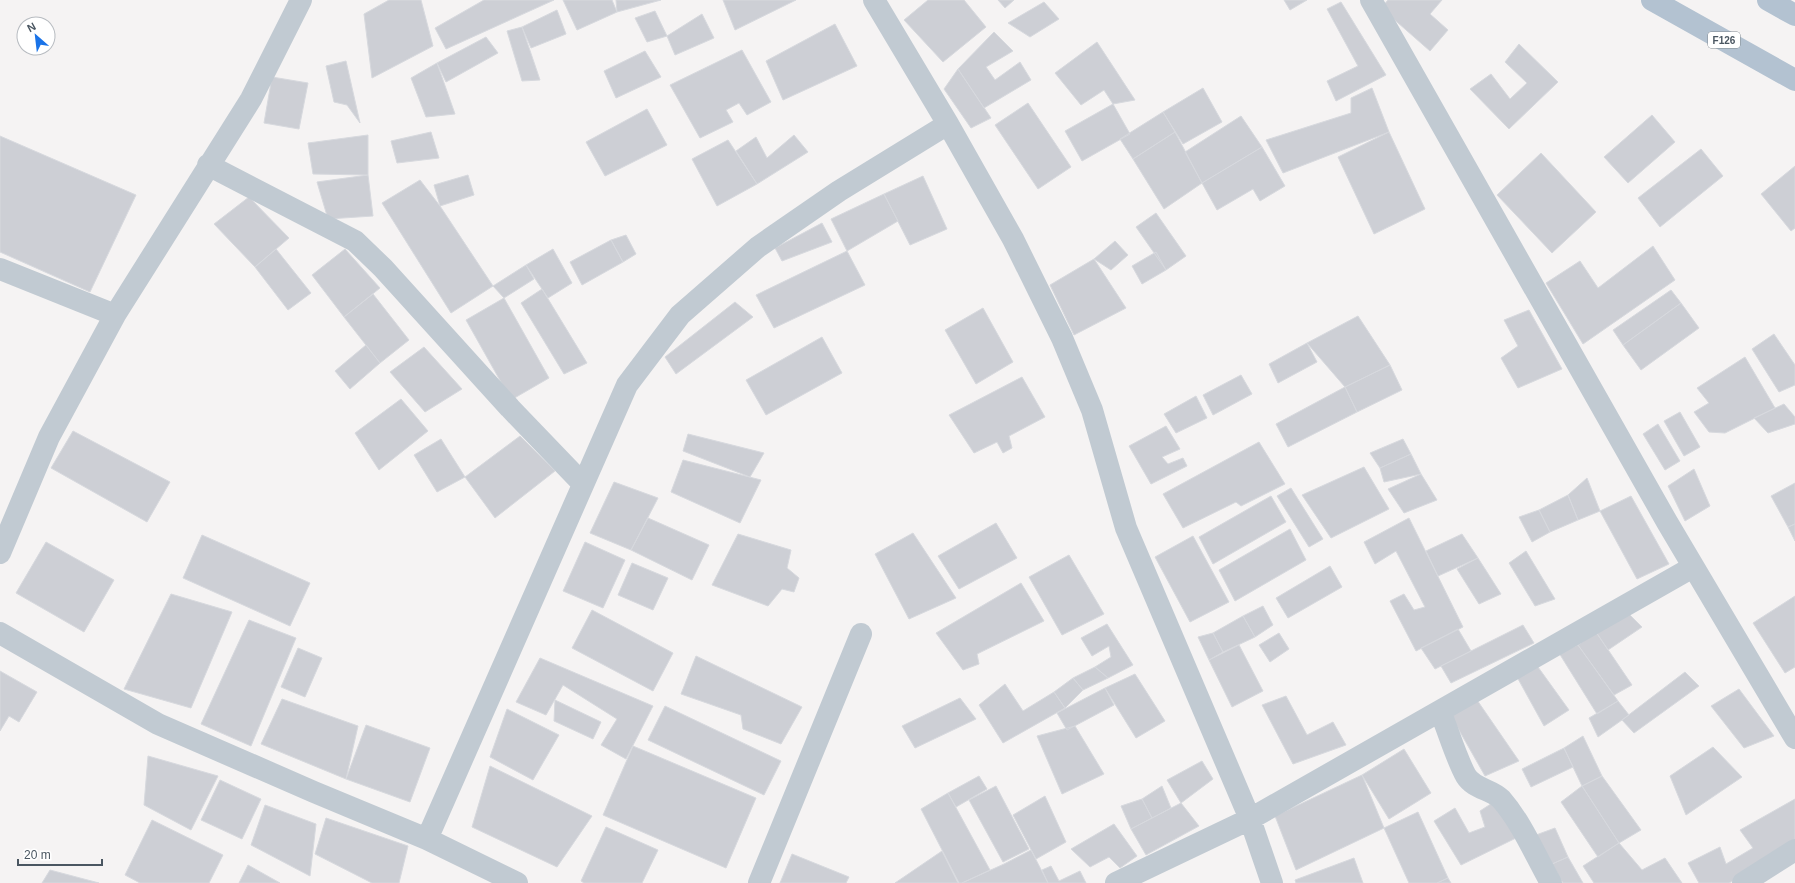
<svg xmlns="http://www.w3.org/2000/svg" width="1795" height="883" font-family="Arial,sans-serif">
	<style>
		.building { fill: #cdcfd5; stroke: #d7d9de }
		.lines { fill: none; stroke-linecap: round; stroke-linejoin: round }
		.minor { stroke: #c1cad2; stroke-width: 22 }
		.major { stroke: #b3c2d1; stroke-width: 22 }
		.labels { text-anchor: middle; stroke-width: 3; stroke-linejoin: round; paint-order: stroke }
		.shield { fill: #fff; stroke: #808990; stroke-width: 1 }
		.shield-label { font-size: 10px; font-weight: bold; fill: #4a5661 }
	</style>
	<rect width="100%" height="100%" fill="#f5f3f3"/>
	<path class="building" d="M389,0H421L433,46L372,78L364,14Z
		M484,0H554L446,49L435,28Z
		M563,0H612L617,12L577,30Z
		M616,0H661L617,12Z
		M723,0H796L735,30Z
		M928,0H964L986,27L943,62L904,20Z
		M998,0H1014L1005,8Z
		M1284,0H1307L1290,10Z
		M1388,0H1442L1430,14L1448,30L1430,51L1381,8Z
		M1044,2L1059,19L1030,37L1008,23Z
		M1341,2L1386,75L1336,101L1327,81L1358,66L1327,9Z
		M557,10L566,34L531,48L522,27Z
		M655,11L667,36L647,42L635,18Z
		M702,14L714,38L675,55L667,36Z
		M835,24L857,66L783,100L766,61Z
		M522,27L540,80L522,81L507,31Z
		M994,32L1013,51L986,67L995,80L1020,62L1031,80L984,108L958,69Z
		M486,37L498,53L446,82L437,63Z
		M1097,42L1135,100L1113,104L1104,90L1081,105L1055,73Z
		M1519,44L1558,82L1509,129L1470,89L1491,74L1510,99L1527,83L1505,62Z
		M742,50L771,102L747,115L739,103L726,110L733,122L700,138L670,85Z
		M645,51L661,77L616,98L604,71Z
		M346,61L360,123L347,105L334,102L326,66Z
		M437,63L455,114L426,117L411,78Z
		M958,69L991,118L971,128L944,89Z
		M272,77L308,83L299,129L264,123Z
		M1203,88L1222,122L1183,144L1163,112Z
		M1372,88L1389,132L1283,173L1266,140L1351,113V98Z
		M1028,103L1071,167L1038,189L995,125Z
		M1113,104L1130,134L1082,161L1065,131Z
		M647,109L667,145L605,176L586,142Z
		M1163,112L1175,132L1133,159L1120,139Z
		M1652,115L1675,142L1628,183L1604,157Z
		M1241,116L1262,147L1202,183L1185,152Z
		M431,132L439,158L397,163L391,141Z
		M1175,132L1202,183L1164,209L1133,159Z
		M1389,132L1425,209L1374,234L1338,157Z
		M368,135V175L313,174L308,143Z
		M794,135L808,152L757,184L736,151L756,137L767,158Z
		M0,136L136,195L90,292L0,252Z
		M728,140L757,184L717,206L692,159Z
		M1262,147L1285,186L1260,201L1253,189L1217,210L1202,183Z
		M1701,149L1723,176L1660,227L1638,198Z
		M1541,153L1596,212L1552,253L1497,195Z
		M1795,166V228L1791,231L1761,194Z
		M368,175L373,216L328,219L317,182Z
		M468,175L474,195L440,206L434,185Z
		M923,176L947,229L910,245L884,194Z
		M420,180L440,206L493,286L451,313L382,203Z
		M884,194L898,221L847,251L831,219Z
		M249,197L289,238L255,267L214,224Z
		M1156,213L1186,256L1166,270L1136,227Z
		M822,223L832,242L782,261L775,248Z
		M626,235L636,254L623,262L611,240Z
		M611,240L623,262L582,285L570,262Z
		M1115,241L1128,255L1111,270L1094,259Z
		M1653,246L1675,280L1583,344L1546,283L1580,261L1598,288Z
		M276,249L311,293L288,310L255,267Z
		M345,249L380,288L344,317L312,275Z
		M553,249L572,283L548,298L526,265Z
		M847,251L865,285L774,328L756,295Z
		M1156,252L1166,270L1142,284L1132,266Z
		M1094,259L1126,308L1074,335L1050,285Z
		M526,265L534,279L504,298L493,286Z
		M542,289L587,363L564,374L521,303Z
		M1671,290L1681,303L1623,345L1613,330Z
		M373,294L409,340L380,363L344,317Z
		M504,298L549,378L511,400L466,320Z
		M735,302L753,317L676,374L665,357Z
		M1681,303L1699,328L1641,370L1623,345Z
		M983,308L1013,362L976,384L945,330Z
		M1529,310L1562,369L1518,388L1501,358L1518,346L1504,320Z
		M1358,316L1390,365L1345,387L1307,343Z
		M1774,334L1795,365V385L1779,392L1752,349Z
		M822,337L842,373L766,415L746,380Z
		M1307,343L1317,362L1278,383L1269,364Z
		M366,345L380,363L350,389L335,371Z
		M424,347L462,389L425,412L390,372Z
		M1745,357L1775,408L1725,433L1709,432L1694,412L1709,403L1697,388Z
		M1390,365L1402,390L1357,412L1345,387Z
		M1241,375L1252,394L1213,415L1203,395Z
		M1022,377L1045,417L1009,436L1012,448L1003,453L997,442L974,453L949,415Z
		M1345,387L1357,412L1288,447L1276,424Z
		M1196,396L1207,418L1176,433L1164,414Z
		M401,399L428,431L379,470L355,433Z
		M1784,404L1795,417V424L1768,433L1754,418Z
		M1680,412L1700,447L1684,456L1664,421Z
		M1658,424L1680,461L1665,470L1643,434Z
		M1166,426L1180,449L1162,457L1168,464L1183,458L1187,466L1151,484L1129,446Z
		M73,431L170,482L147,522L51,468Z
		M688,434L764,453L750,477L683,451Z
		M520,436L555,471L495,518L465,477Z
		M441,439L465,477L437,492L414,455Z
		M1403,439L1411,454L1380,468L1370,453Z
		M1259,442L1285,484L1241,506L1236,502L1183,528L1163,494Z
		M1411,454L1421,474L1384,482L1380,468Z
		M683,460L761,480L740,523L671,492Z
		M1364,467L1389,509L1331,538L1302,495Z
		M1694,469L1710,506L1685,521L1668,486Z
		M1421,474L1437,500L1404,513L1388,489Z
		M1587,478L1600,511L1578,520L1568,495Z
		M614,482L658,498L631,550L590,533Z
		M1795,483V524L1788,527L1771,496Z
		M1291,488L1323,539L1309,547L1277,496Z
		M1568,495L1578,520L1550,532L1539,510Z
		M1271,496L1286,522L1213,564L1199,537Z
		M1631,496L1669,564L1637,579L1600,511Z
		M1539,510L1550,532L1532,542L1519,517Z
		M648,518L709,545L692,580L631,550Z
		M1409,518L1463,627L1416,651L1390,601L1404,594L1414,610L1425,607L1396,551L1375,564L1364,542Z
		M996,523L1017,558L959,589L938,556Z
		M1795,524V541L1788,527Z
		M1290,529L1306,560L1235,601L1219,570Z
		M913,533L956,598L909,619L875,554Z
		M738,534L791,550L787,568L799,578L794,592L782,589L768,606L712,585Z
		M1462,534L1478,558L1438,576L1426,551Z
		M202,535L310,583L290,626L183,578Z
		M1193,536L1229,602L1190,622L1155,557Z
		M46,542L114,580L84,632L16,593Z
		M585,542L625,560L603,608L563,591Z
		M1526,551L1555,599L1535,606L1509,563Z
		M1069,555L1104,614L1062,635L1029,577Z
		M1478,558L1501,594L1479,604L1457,569Z
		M632,563L668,578L653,610L618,595Z
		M1330,566L1342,587L1288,618L1276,598Z
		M1021,583L1044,621L977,654L979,664L963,670L936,633Z
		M171,594L232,612L191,708L124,689Z
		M1795,596V667L1785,673L1753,623Z
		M1263,606L1273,625L1255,637L1243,616Z
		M592,610L673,653L653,691L572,648Z
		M1629,614L1642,627L1608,650L1596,632Z
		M1243,616L1255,637L1223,652L1213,633Z
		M249,620L296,638L251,746L201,724Z
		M1107,624L1133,665L1108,678L1095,667L1111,657L1109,646L1092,656L1081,638Z
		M1523,625L1534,643L1451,683L1441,666Z
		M1458,629L1471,651L1435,669L1421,648Z
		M1596,632L1632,685L1614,695L1578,645Z
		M1213,633L1223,652L1209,660L1198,637Z
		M1279,633L1289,649L1270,662L1259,645Z
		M1239,645L1263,691L1232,707L1209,660Z
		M1578,645L1618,701L1597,714L1559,653Z
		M298,648L322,658L305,697L281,687Z
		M696,656L802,707L781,744L743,729L741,715L681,694Z
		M540,658L653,706L626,759L601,745L617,719L563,685L546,715L516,702Z
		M1095,667L1108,678L1083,690L1073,678Z
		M1538,667L1569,710L1544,726L1517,677Z
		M0,671L37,692L19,722L9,716L0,731Z
		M1685,672L1699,686L1634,733L1622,720Z
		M1135,674L1165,721L1136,738L1105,688Z
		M1073,678L1083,690L1065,708L1054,692Z
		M1005,684L1023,711L1054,692L1065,708L1003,743L979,705Z
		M1105,688L1114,705L1067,730L1057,713Z
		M1739,689L1774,736L1744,748L1711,706Z
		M1286,696L1307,735L1333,722L1346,745L1293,764L1262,705Z
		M960,698L976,719L915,748L902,726Z
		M282,699L358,726L346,779L261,744Z
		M555,700L601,722L593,739L554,721Z
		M1477,700L1519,761L1485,776L1451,716Z
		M1618,701L1629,715L1598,737L1589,718Z
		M665,706L781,761L764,795L648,740Z
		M507,709L559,735L533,780L490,757Z
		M366,725L430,748L410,802L346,779Z
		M1075,726L1104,774L1062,794L1037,736Z
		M1583,736L1602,776L1582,786L1564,748Z
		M633,746L756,798L726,868L603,815Z
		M1713,747L1742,777L1686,815L1670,776Z
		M1564,748L1573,767L1531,787L1522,769Z
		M1404,749L1431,793L1389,819L1362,775Z
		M148,756L218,776L191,830L144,805Z
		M1202,761L1213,779L1181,803L1167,780Z
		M490,766L592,816L557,867L472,827Z
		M1362,775L1384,828L1296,870L1275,816Z
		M979,776L987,789L956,807L948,793Z
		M1602,776L1641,830L1619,843L1582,786Z
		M220,780L261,799L242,839L201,820Z
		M996,786L1029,849L1003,862L969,800Z
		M1162,786L1171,808L1152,818L1142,799Z
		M1582,786L1619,843L1598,857L1561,802Z
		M948,793L990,870L962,883H959L921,809Z
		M1045,796L1066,842L1036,859L1013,815Z
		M1500,798L1516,838L1461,865L1434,821L1455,808L1469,833L1485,827L1480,811Z
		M1142,799L1152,818L1131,829L1121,806Z
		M1795,799V847L1729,883H1699L1688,863L1720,847L1726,864L1753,848L1740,830Z
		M1181,803L1199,826L1146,855L1131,829Z
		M265,805L316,824L310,876L251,845Z
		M1418,812L1448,878L1437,883H1409L1384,828Z
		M326,818L408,846L399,883H372L315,854Z
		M152,820L223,855L209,883H140L125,875Z
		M1114,824L1137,856L1120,868L1109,857L1090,867L1071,849Z
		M606,827L658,850L642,883H584L581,881Z
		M1555,828L1568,857L1552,864L1536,835Z
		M1619,843L1642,870L1665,858L1682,883H1594L1583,866Z
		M1031,850L1048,883H962L1004,864Z
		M942,851L958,883H895Z
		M792,854L849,877L846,883H780Z
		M1568,857L1583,883H1563L1552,864Z
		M1354,858L1363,883H1296L1295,880Z
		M248,865L280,883H239Z
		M1051,866L1059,881L1080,871L1086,883H1048L1042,870Z
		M50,870L99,883H42Z
		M1448,878L1451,883H1437Z"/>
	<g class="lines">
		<path class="minor" d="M874,0L948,124L1013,239L1062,338L1092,410L1126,528L1250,819L1272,883
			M1371,0L1667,522L1795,738
			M208,165L355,241L383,268L510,408L583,484
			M0,269L115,315
			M0,553L49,437L115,315L251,99L301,0
			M0,633L158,724L314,792L427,839L517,883
			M1440,711C1448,730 1456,758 1466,776C1474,789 1491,789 1501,799C1522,823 1535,855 1551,883
			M427,839L627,385L680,315L758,247L839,191L948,124
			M759,883L861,634
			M1116,883L1250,819L1693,567
			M1743,883L1795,850"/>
		<path class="major" d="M1652,0L1795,80
			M1768,0L1795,15"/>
	</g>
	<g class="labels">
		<rect class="shield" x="1708" y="32" width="32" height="16" rx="3"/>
		<g class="shield-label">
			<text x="1724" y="44">F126</text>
		</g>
	</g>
	<g transform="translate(36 36) rotate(332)"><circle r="19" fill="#ffffff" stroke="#b7bbc0"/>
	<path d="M0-3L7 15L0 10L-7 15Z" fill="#1a73e8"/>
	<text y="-6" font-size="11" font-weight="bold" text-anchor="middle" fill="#4a5661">N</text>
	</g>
	<path d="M18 859v6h84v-6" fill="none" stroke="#4a5661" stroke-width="2"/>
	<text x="24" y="859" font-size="12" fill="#4a5661" stroke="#ffffff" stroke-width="3" paint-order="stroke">20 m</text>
</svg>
